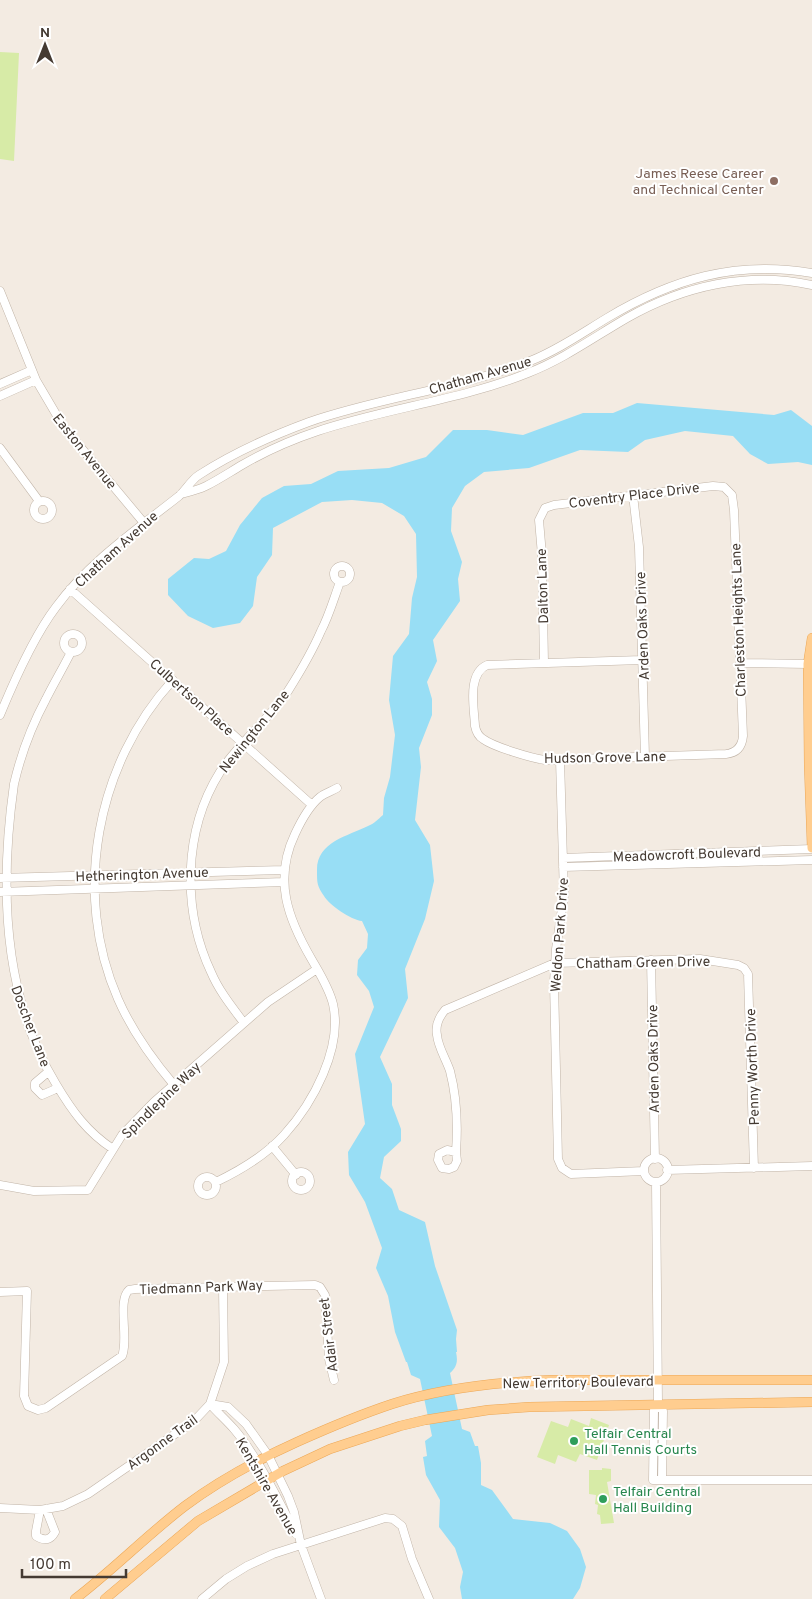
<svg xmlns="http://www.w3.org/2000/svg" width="812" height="1599" font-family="Overpass,sans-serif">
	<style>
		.green { fill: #d7eba7 }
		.water { fill: #98def5 }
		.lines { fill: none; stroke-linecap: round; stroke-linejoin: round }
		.minor-casing { stroke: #c1b4a7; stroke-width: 9 }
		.major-casing { stroke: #eca756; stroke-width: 10 }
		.minor { stroke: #fff; stroke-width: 8 }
		.major { stroke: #ffcd8f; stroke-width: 9 }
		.education-dot { fill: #8d6e63; stroke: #fff; stroke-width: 2 }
		.leisure-dot { fill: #2e9e5b; stroke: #fff; stroke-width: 2 }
		.labels { text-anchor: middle; stroke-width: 4; stroke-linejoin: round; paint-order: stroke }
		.education-label { font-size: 14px; fill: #785e54; stroke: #fff; text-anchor: end }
		.street-label { font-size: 14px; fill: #443a32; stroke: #fff }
		.leisure-label { font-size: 14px; fill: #27864d; stroke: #fff; text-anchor: start }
	</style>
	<rect width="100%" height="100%" fill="#f3ebe2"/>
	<path class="green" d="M0,52L19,53L14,161L0,159Z
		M591,1418L609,1425L597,1460L580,1454L576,1462L558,1455L555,1464L537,1457L551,1421L568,1427L571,1419L589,1426Z
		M602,1468L611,1469V1481L607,1482L614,1523L601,1524L600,1515L597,1514L598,1505L595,1504L596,1495L589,1494V1470H602Z"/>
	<path class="water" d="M637,403L774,415L791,410L812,426V465L798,462L768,464L750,454L733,436L685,431L645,440L628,452L580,450L529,468L484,472L465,486L452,508L451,531L462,562L458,579L460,601L433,640L437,661L427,682L432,699V715L419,748L421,767L415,820L430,845L434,881L425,919L405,969L408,998L380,1057L392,1084V1105L401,1129V1141L384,1157L380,1178L392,1189L399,1210L425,1222L435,1266L457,1330L456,1339L457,1352H456C458,1361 457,1367 450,1373L462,1429L470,1432L475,1446H478L481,1463V1485L492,1490L513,1519L550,1523L567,1531L580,1549L586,1567L580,1588L573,1599H462L460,1587L463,1572L455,1548L439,1527L440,1500L426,1475L423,1457L427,1456L425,1441L432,1436L420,1379L411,1375L407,1362H406L395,1332L388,1296L376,1268L382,1248L365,1202L349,1175L348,1152L365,1124L355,1054L374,1007L369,991L357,975L358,960L367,948L368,934L362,921C351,920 329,905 324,896C317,886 317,883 317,871C316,842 348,836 368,826C374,824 378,819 383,815L384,798L390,777L395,735L389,700L393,656L409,634L412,598L417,577L416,534L404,516L382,503L352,500L322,502L273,528L272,555L257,577L253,606L240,623L213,628L188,616L168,595V579L194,558L209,559L226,551L240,525L262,498L284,486L311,484L338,471L389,468L426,457L453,430H487L523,435L583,413H613Z"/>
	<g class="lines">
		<defs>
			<path id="minor" d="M0,291L36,380L63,426L144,523
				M0,384L32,370
				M0,396L36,380
				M0,448L39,501
				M181,494C189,492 198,490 206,486C218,480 230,472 242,465C266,451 291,440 318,431C387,408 461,400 528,373C564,359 594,337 627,318C683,286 748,271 812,285
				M633,495L639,547L645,757
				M34 510a9 9 0 1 1 18 0a9 9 0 1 1-18 0Z
				M334 574a8 8 0 1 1 16 0a8 8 0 1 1-16 0Z
				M70,589L312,805
				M64 643a9 9 0 1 1 18 0a9 9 0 1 1-18 0Z
				M71,652C63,668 54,683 46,699C32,725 21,754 14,784C0,883 2,996 56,1084C72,1111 87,1132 113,1149
				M544,663L542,555L539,520L545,508L554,505L713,486L724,487L732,495L734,510L743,736C742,747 736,753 726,754L545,760C531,758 494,747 483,739C478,736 476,731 475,726C474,707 467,674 487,665L642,660
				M740,663L808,664
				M173,680C96,764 72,894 118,999C132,1031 152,1059 174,1085
				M0,715C14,681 34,636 56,607C89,562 136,530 179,496C186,490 191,480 199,475C233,453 271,436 309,422C381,397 459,389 530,361C558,350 582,333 607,318C672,279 736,260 812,273
				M560,760L564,895L556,949L554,982L558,1159L562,1168L571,1174L644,1171
				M563,858L812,849
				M563,867L812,860
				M0,878L285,870
				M0,892L284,882
				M651,960L655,1159
				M244,1023C232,1007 219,991 211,972C182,910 183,831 220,772C239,742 268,721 288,691C300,672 312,652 321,631C329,616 334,598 340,582
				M48,1072L35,1083V1088L42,1095L58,1088
				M272,1146L296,1175
				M447,1150L456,1152L457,1161L454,1167L449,1169L442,1168L438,1160L439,1154Z
				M456,1152C458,1124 457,1098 450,1071C446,1059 438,1047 437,1035C435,1025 439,1017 445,1010L555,963L700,959L738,965L744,968L748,974L754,1168
				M644 1170a12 12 0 1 1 24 0a12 12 0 1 1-24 0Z
				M667,1170L812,1166
				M292 1181a9 9 0 1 1 18 0a9 9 0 1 1-18 0Z
				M198 1186a9 9 0 1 1 18 0a9 9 0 1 1-18 0Z
				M216,1182C241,1170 265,1156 284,1135C313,1103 343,1048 333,1004C329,988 320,974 312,960C288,919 273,880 295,834C301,821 309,806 320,797C325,793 332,791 337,788
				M656,1182L658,1404L654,1410L653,1480H812
				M0,1185L34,1191L88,1190L122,1135L154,1102L268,1002L317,969
				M0,1292L27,1291L24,1396L28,1406L38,1410L46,1408L122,1356C129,1339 117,1300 129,1290L135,1289L315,1285L320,1287L325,1295L329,1359L334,1380
				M210,1404L228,1407L246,1424L268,1455L288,1496L294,1512L301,1545L321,1599
				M210,1404C218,1413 226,1420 234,1429C258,1457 279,1502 296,1534
				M658,1404L663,1411L662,1480
				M0,1508L40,1510L63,1506L88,1494L194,1421L210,1404L224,1362L223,1287
				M40,1510L36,1531V1536C44,1541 50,1541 55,1532L46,1509
				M202,1599L226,1579L247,1566L273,1554L385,1518L393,1519L402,1526L412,1559L429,1599"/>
			<path id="major" d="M812,638L808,664L809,765L812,848
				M75,1599C113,1570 147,1535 185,1506C220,1480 257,1460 297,1442C328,1428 359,1415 392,1404C442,1388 500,1382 553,1380H812
				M105,1599L198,1521L283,1471L330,1449L400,1426L425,1420L488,1410L529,1407L812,1402"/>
		</defs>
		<use href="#minor" class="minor-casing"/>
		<use href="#major" class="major-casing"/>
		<use href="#minor" class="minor"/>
		<use href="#major" class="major"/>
	</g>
	<circle class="education-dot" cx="774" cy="181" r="5"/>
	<g class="leisure-dot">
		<circle cx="574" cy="1441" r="5"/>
		<circle cx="603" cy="1499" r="5"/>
	</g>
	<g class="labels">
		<g class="education-label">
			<text x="764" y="178">James Reese Career<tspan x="764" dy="16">and Technical Center</tspan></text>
		</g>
		<g class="street-label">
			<text transform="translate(480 375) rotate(-16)" y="5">Chatham Avenue</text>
			<text transform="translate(85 451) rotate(51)" y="5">Easton Avenue</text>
			<text transform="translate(634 495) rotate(-7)" y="5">Coventry Place Drive</text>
			<text transform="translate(116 549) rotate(-42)" y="5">Chatham Avenue</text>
			<text transform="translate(542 586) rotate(-92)" y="5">Dalton Lane</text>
			<text transform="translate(738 620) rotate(-92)" y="5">Charleston Heights Lane</text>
			<text transform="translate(642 626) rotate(-92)" y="5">Arden Oaks Drive</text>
			<text transform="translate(192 697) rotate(42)" y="5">Culbertson Place</text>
			<text transform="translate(254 731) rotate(-51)" y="5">Newington Lane</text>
			<text transform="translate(605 757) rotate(-1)" y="5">Hudson Grove Lane</text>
			<text transform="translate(687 854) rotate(-2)" y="5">Meadowcroft Boulevard</text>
			<text transform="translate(142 874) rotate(-2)" y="5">Hetherington Avenue</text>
			<text transform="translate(559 935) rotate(-86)" y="5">Weldon Park Drive</text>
			<text transform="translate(643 962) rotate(-1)" y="5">Chatham Green Drive</text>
			<text transform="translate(31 1026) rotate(69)" y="5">Doscher Lane</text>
			<text transform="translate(653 1059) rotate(-91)" y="5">Arden Oaks Drive</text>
			<text transform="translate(752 1067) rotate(-92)" y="5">Penny Worth Drive</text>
			<text transform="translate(161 1100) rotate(-44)" y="5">Spindlepine Way</text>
			<text transform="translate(201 1287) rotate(-2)" y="5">Tiedmann Park Way</text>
			<text transform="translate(328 1335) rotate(-97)" y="5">Adair Street</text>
			<text transform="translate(578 1382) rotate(-1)" y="5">New Territory Boulevard</text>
			<text transform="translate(162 1442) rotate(-36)" y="5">Argonne Trail</text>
			<text transform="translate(267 1486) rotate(60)" y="5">Kentshire Avenue</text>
		</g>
		<g class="leisure-label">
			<text x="584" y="1438">Telfair Central<tspan x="584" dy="16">Hall Tennis Courts</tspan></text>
			<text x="613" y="1496">Telfair Central<tspan x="613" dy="16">Hall Building</tspan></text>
		</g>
	</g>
	<g transform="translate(45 45)" stroke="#ffffff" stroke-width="4" paint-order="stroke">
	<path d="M0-4L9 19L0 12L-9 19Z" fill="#443a32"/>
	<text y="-8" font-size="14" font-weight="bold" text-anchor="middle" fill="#443a32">N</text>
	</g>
	<path d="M22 1569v8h104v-8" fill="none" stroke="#443a32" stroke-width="2.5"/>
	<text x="30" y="1569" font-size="15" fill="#443a32" stroke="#ffffff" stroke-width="4" paint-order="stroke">100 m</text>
</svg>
